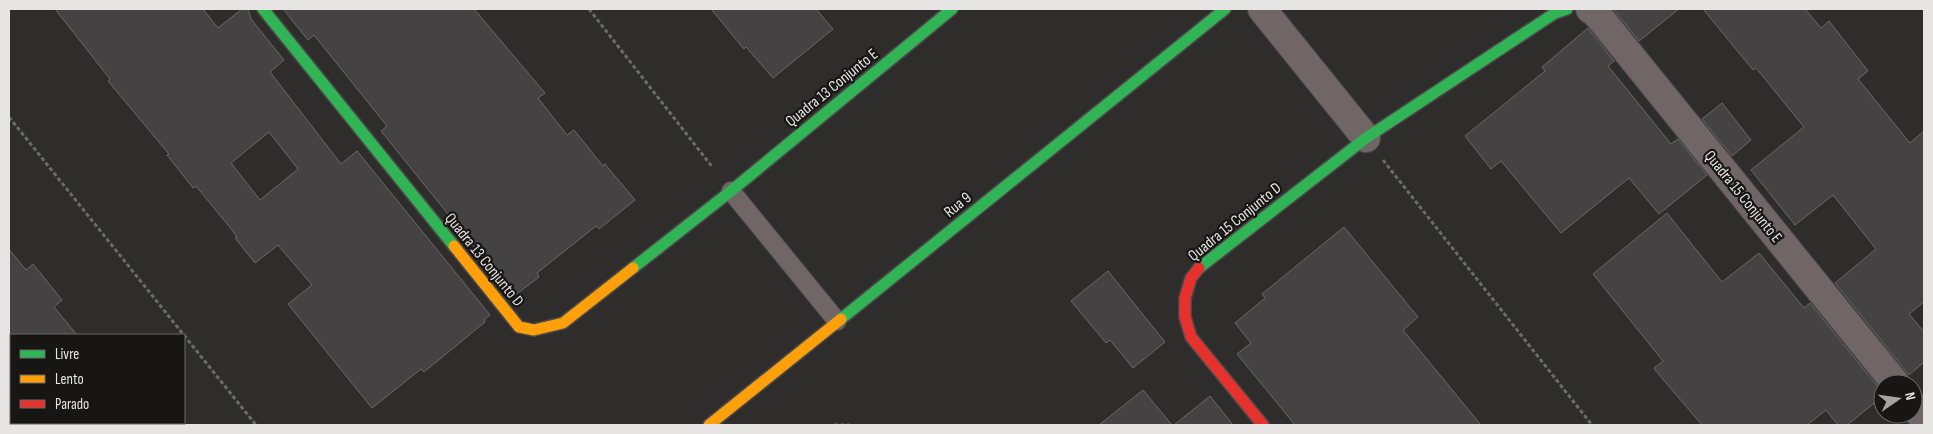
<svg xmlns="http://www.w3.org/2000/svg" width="1933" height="434" font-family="'Sofia Sans Condensed',sans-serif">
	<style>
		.building { fill: #444242; stroke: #6a6868; fill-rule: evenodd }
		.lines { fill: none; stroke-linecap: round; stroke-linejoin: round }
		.lane-casing { stroke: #4c4a4a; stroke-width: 20 }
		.street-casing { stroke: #4c4a4a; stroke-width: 30 }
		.fast-casing { stroke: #4c4a4a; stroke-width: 14 }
		.slow-casing { stroke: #4c4a4a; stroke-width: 14 }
		.jam-casing { stroke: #4c4a4a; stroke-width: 14 }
		.path { stroke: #706968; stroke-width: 3; stroke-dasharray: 4 2.5; stroke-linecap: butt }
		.lane { stroke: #706666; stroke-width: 18 }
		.street { stroke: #706666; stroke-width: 28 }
		.fast { stroke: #30b455; stroke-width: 11 }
		.slow { stroke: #ff9f0a; stroke-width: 11 }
		.jam { stroke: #e5322d; stroke-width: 11 }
		.labels { text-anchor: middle; stroke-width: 4.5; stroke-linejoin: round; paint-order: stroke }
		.street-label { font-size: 16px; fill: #e7e5e4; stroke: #171615 }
	</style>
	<rect width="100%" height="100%" fill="#2f2d2c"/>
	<path class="building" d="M55,9H203L218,28L242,9H248L251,19L284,60L270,72L341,164L357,151L490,315L484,320L485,322L424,372L421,369L372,408L288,304L312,285L278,245L255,263L235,238L237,237L232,230L196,186L193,188L167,155L169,154L108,81L110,79ZM269,132L298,169L260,200L231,163Z
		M283,9H474L545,93L538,98L567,135L574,130L603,166L605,164L635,200L599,229L596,226L537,273L539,277L514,296L381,131L387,126L314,35L308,40Z
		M711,9H816L833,29L773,78L746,47L744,49Z
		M1613,9H1679L1639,41Z
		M1703,9H1805L1821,28L1829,21L1868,71L1858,79L1910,143L1924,131V302L1909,314L1924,332V362L1909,375L1835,283L1876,249L1833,195L1795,225L1751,170L1804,127L1756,68L1753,70Z
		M1588,28L1614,61L1608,66L1671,144L1678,139L1707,175L1659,214L1629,178L1561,233L1501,161L1491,169L1465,136L1545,71L1542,67Z
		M1722,103L1751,140L1732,156L1702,119Z
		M1667,213L1722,282L1759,253L1804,308L1810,303L1883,393V396L1847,425H1838L1826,410L1807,425H1702L1655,370L1654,368L1663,361L1593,274Z
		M1344,227L1418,317L1403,330L1481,425H1295L1237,354L1251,343L1235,323L1265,298L1262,294Z
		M9,249L26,270L33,264L62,300L54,307L77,335H9Z
		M1108,271L1165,342L1133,368L1110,340L1106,343L1071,301Z
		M1143,390L1172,425H1099Z
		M1210,396L1233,425H1174Z"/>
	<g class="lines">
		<defs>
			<path id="lane" d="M731,191L837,321"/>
			<path id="street" d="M1262,9L1366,138
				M1590,9L1596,13L1896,384
				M1913,405L1924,419"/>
			<path id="fast" d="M263,9L454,246
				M633,268L731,191L952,9
				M1199,268L1366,138L1555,13L1567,9
				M841,319L1225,9"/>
			<path id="slow" d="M454,246L519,327L534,330L563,323L633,268
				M709,425L841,319"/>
			<path id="jam" d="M1199,268L1191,278L1185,298V317L1191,337L1263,425"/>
		</defs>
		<use href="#lane" class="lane-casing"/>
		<use href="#street" class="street-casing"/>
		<use href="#fast" class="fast-casing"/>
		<use href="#slow" class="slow-casing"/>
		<use href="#jam" class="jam-casing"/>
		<path class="path" d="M589,9L713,168
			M9,117L256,425
			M1383,160L1592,425
			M834,425H850"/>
		<use href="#lane" class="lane"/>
		<use href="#street" class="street"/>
		<use href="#fast" class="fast"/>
		<use href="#slow" class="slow"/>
		<use href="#jam" class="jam"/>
	</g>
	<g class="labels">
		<g class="street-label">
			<text transform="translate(831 87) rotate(-39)" y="6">Quadra 13 Conjunto E</text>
			<text transform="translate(1744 196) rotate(51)" y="6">Quadra 15 Conjunto E</text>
			<text transform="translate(957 204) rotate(-39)" y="6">Rua 9</text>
			<text transform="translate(1234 221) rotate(-39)" y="6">Quadra 15 Conjunto D</text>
			<text transform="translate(485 259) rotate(51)" y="6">Quadra 13 Conjunto D</text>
		</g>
	</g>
	<rect width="1933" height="434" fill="none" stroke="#e7e5e4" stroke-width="20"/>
	<rect x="10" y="334" width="175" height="90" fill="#171615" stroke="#6a6968"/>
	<rect x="20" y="350" width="25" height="8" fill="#30b455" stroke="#6a6968"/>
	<text x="55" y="359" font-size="15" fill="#e7e5e4">Livre</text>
	<rect x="20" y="375" width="25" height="8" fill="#ff9f0a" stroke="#6a6968"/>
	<text x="55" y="384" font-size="15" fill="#e7e5e4">Lento</text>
	<rect x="20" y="400" width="25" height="8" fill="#e5322d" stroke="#6a6968"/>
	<text x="55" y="409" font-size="15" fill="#e7e5e4">Parado</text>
	<g transform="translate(1898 399) rotate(77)"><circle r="24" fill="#171615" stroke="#6a6968"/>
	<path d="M0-4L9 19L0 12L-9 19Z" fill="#a7a5a4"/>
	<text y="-8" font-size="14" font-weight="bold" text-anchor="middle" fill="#e7e5e4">N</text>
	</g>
</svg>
